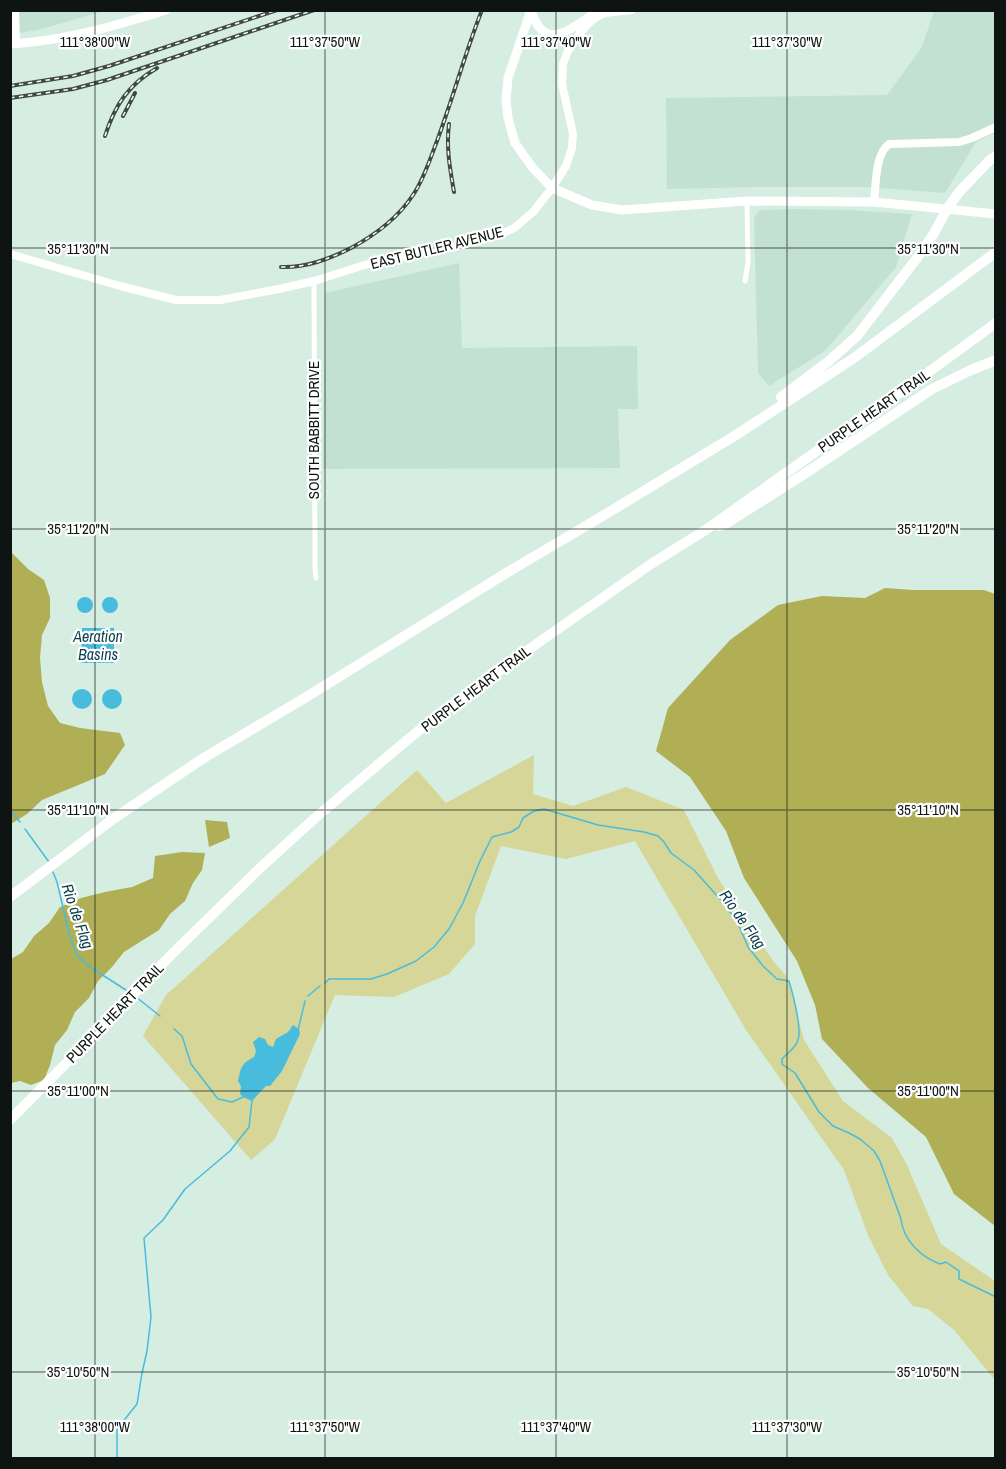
<svg xmlns="http://www.w3.org/2000/svg" width="1006" height="1469" font-family="'Archivo Narrow',sans-serif">
	<style>
		.built { fill: #c3e1d2 }
		.green { fill: #d6d698 }
		.forest { fill: #b0af56 }
		.water { fill: #48bcdd }
		.lines { fill: none; stroke-linecap: round; stroke-linejoin: round }
		.stream { stroke: #48bcdd; stroke-width: 1.5 }
		.street { stroke: #fff; stroke-width: 5 }
		.secondary { stroke: #fff; stroke-width: 8 }
		.primary { stroke: #fff; stroke-width: 9 }
		.highway { stroke: #fff; stroke-width: 10 }
		.rail-casing { stroke: #3f4a45; stroke-width: 4 }
		.rail { stroke: #fff; stroke-width: 1.5; stroke-dasharray: 4.5; stroke-linecap: butt }
		.ticks { fill: none; stroke: #0d1411; stroke-width: 1.5; stroke-opacity: 0.45 }
		.labels { text-anchor: middle; stroke-width: 4.5; stroke-linejoin: round; paint-order: stroke }
		.street-label { font-size: 15px; fill: #0d1411; stroke: #fff }
		.water-label { font-size: 16px; font-style: italic; fill: #0a3f4d; stroke: #fff }
		.ticks-label { font-size: 15px; text-anchor: middle; fill: #0d1411; stroke: #fff; stroke-width: 4.5; stroke-linejoin: round; paint-order: stroke }
	</style>
	<rect width="100%" height="100%" fill="#d6ede1"/>
	<path class="built" d="M10,11H104L38,30L11,34Z
		M934,11H995V133L976,142L945,193L867,187H759L667,189L666,98L887,95L922,47Z
		M792,209L849,210L912,214L896,267L825,351L769,386L758,373L754,218L760,210Z
		M459,263L462,348L637,346L638,409H618L620,468L323,469L325,293Z"/>
	<path class="green" d="M534,755L533,794L573,806L626,787L684,810L718,878L748,926L775,963L787,977L804,1040L843,1101L892,1138L907,1165L941,1244L995,1281V1380L954,1330L928,1309L913,1306L888,1275L868,1235L844,1170L746,1030L635,841L566,859L501,846L475,916V944L449,974L394,997L335,995L275,1139L251,1160L143,1036L166,995L417,770L446,803Z"/>
	<path class="forest" d="M11,552L28,569L44,580L50,598V618L42,635L40,658L42,682L48,706L60,723L80,728L120,733L125,745L105,774L42,800L27,814L11,824Z
		M885,588L913,590H984L995,594V1226L954,1194L926,1137L868,1088L822,1039L815,1005L797,961L744,878L726,831L690,777L656,751L668,708L730,640L778,605L822,596L865,598Z
		M205,820L227,822L230,838L209,847Z
		M182,852L205,853L202,870L193,883L185,901L170,914L159,930L124,952L112,967L98,981L89,998L75,1012L67,1030L55,1045L50,1065L44,1080L31,1085L20,1081L11,1083V959L23,952L34,936L49,923L60,907L81,898L105,892L132,887L153,878L155,856Z"/>
	<path class="water" d="M77 605a8 8 0 1 1 16 0a8 8 0 1 1-16 0Z
		M102 605a8 8 0 1 1 16 0a8 8 0 1 1-16 0Z
		M82,628H114V663H81Z
		M72 699a10 10 0 1 1 20 0a10 10 0 1 1-20 0Z
		M102 699a10 10 0 1 1 20 0a10 10 0 1 1-20 0Z
		M293,1025L299,1029L300,1034L282,1071L270,1086H266L252,1101L243,1097L240,1094L241,1086L238,1081C241,1067 241,1064 254,1057L256,1051L253,1042L259,1037L265,1039L268,1045L273,1047L276,1039L288,1032Z"/>
	<g class="lines">
		<path class="stream" d="M10,810L20,822
			M25,829L49,862
			M53,872L57,882L70,937L77,955L87,965L129,992
			M325,983L329,979H371L387,974L416,961L434,947L449,929L463,903L480,861L492,837L511,832L519,827L523,818L534,811L544,809L598,825L644,832L658,836L664,842L671,853L694,870L719,898L737,921L748,947L763,966L777,979L789,981C793,994 802,1029 798,1040C795,1049 787,1053 782,1059V1064L795,1073L819,1112L833,1126L849,1133L860,1139L874,1151L880,1161L901,1219C903,1240 921,1257 940,1264L946,1262L959,1271V1279L996,1297
			M308,996L320,986
			M136,997L160,1016
			M174,1029L182,1036L191,1064L218,1099L232,1102L243,1097
			M298,1030L305,1001
			M117,1458V1429L137,1404L142,1373L147,1351L151,1317L144,1238L163,1220L185,1189L230,1151L249,1127L252,1100"/>
		<path class="street" d="M314,281L315,568L316,578
			M745,281L748,263L747,201"/>
		<path class="secondary" d="M15,10L16,44
			M874,202C876,185 875,154 889,144L959,142L972,138L996,127
			M10,254L120,286L176,300H220L279,289L314,281L371,263L454,247L499,235L514,228L533,212L552,188L566,166L572,148L573,134L562,84L563,64L568,51L580,33L590,22L597,17L605,13L632,10"/>
		<path class="primary" d="M531,10L508,78L506,100L508,118L515,143L532,167L552,188L592,205L622,210L747,201L874,202L996,214
			M531,10C545,57 574,25 600,10
			M10,44C64,41 115,26 166,10"/>
		<path class="highway" d="M781,397L829,361L857,336L917,258L933,235L947,209L960,191L990,160L996,156
			M719,526L727,523L798,478L932,389L971,370L996,360
			M10,897L113,819L202,759L308,696L503,575L601,517L736,435L854,358L996,252
			M10,1120L99,1030L172,954L259,869L315,818L406,741L438,715L535,645L651,564L704,531L926,374L996,323"/>
		<defs>
			<path id="rail" d="M10,86L73,76L109,66L277,10
				M10,98L73,89L107,80L314,10
				M123,116L135,93
				M449,124C446,148 450,169 454,192
				M105,136C115,105 128,85 157,68
				M281,267C306,268 329,259 351,248C375,235 398,218 413,195C424,179 430,159 437,141C453,98 465,53 482,10"/>
		</defs>
		<use href="#rail" class="rail-casing"/>
		<use href="#rail" class="rail"/>
	</g>
	<path class="ticks" d="M95,10V1458M325,10V1458M556,10V1458M787,10V1458M10,248H996M10,529H996M10,810H996M10,1091H996M10,1372H996"/>
	<g class="labels">
		<g class="street-label">
			<text transform="translate(437 248) rotate(-14)" y="5">EAST BUTLER AVENUE</text>
			<text transform="translate(874 411) rotate(-35)" y="5">PURPLE HEART TRAIL</text>
			<text transform="translate(314 430) rotate(-90)" y="5">SOUTH BABBITT DRIVE</text>
			<text transform="translate(476 689) rotate(-37)" y="5">PURPLE HEART TRAIL</text>
			<text transform="translate(115 1013) rotate(-46)" y="5">PURPLE HEART TRAIL</text>
		</g>
		<g class="water-label">
			<text x="98" y="642">Aeration<tspan x="98" dy="18">Basins</tspan></text>
			<text transform="translate(78 916) rotate(71)" y="6">Rio de Flag</text>
			<text transform="translate(743 919) rotate(55)" y="6">Rio de Flag</text>
		</g>
	</g>
	<g class="ticks-label">
		<text x="95" y="47">111°38'00"W</text>
		<text x="325" y="47">111°37'50"W</text>
		<text x="556" y="47">111°37'40"W</text>
		<text x="787" y="47">111°37'30"W</text>
		<text x="78" y="254">35°11'30"N</text>
		<text x="928" y="254">35°11'30"N</text>
		<text x="78" y="534">35°11'20"N</text>
		<text x="928" y="534">35°11'20"N</text>
		<text x="78" y="815">35°11'10"N</text>
		<text x="928" y="815">35°11'10"N</text>
		<text x="78" y="1096">35°11'00"N</text>
		<text x="928" y="1096">35°11'00"N</text>
		<text x="78" y="1377">35°10'50"N</text>
		<text x="928" y="1377">35°10'50"N</text>
		<text x="95" y="1432">111°38'00"W</text>
		<text x="325" y="1432">111°37'50"W</text>
		<text x="556" y="1432">111°37'40"W</text>
		<text x="787" y="1432">111°37'30"W</text>
	</g>
	<rect width="1006" height="1469" fill="none" stroke="#0d1411" stroke-width="24"/>
</svg>
